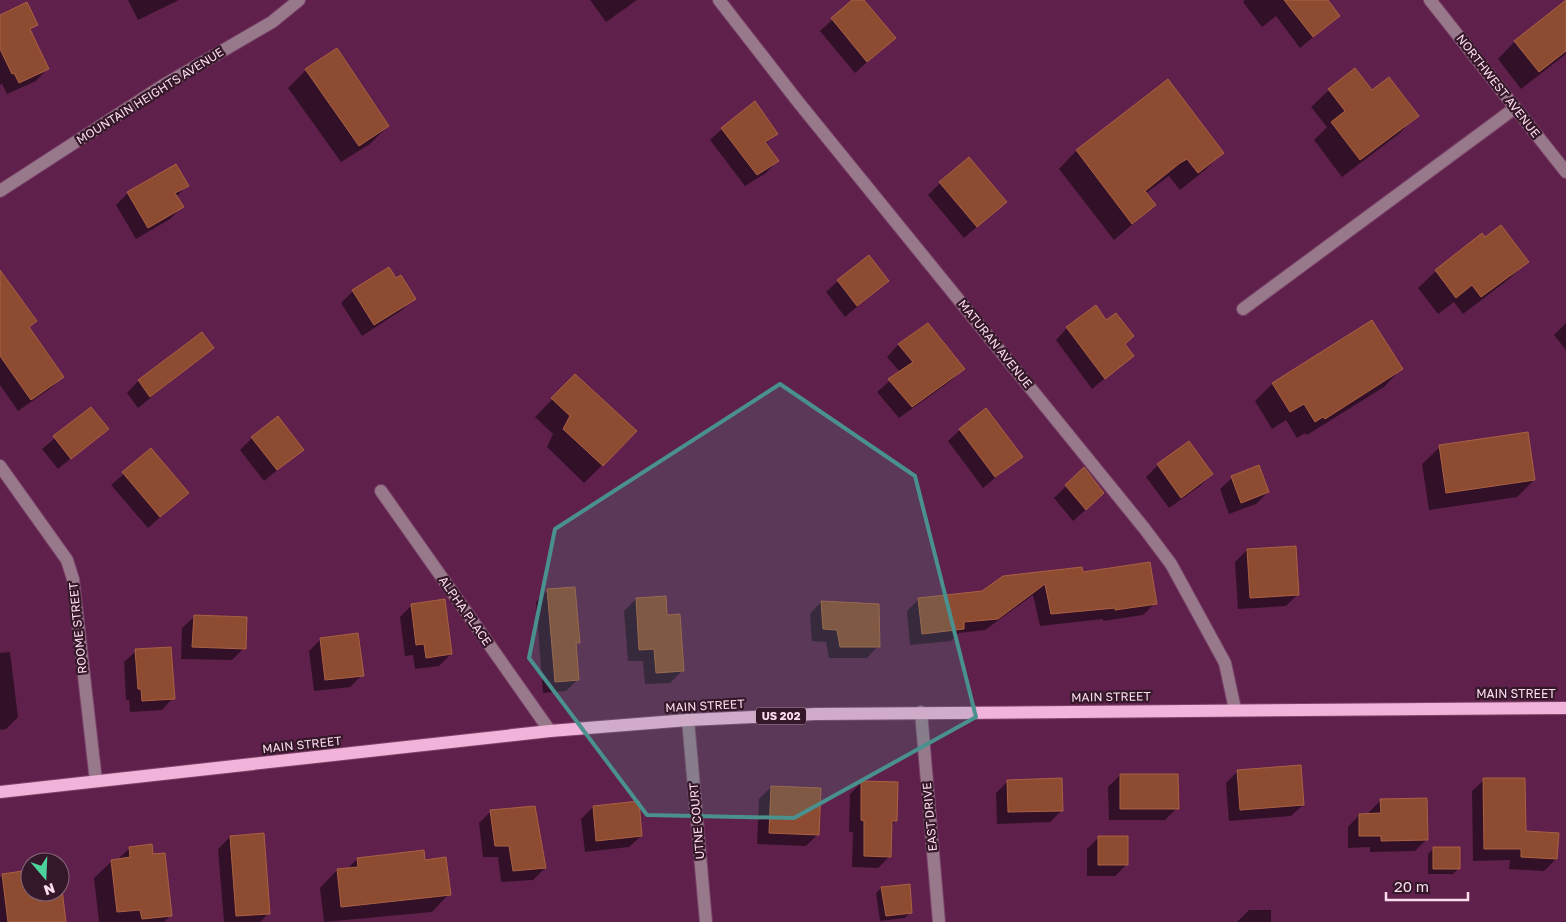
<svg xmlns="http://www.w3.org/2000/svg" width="1566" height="922" font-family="'Golos Text',sans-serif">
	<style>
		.shadow { fill: #0007 }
		.building { fill: #8d4c32; stroke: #aa6043 }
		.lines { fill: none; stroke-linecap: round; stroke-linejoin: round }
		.minor-casing { stroke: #7b4369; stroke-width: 14 }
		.major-casing { stroke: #7b4369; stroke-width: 14 }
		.minor { stroke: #98788b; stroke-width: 12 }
		.major { stroke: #f2b3da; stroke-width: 12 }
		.marked { fill: #4a908e; fill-opacity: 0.2; stroke: #4a908e; stroke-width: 4; stroke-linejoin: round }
		.labels { text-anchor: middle; stroke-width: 4.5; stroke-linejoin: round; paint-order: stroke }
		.shield { fill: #34182a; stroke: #c0a2b4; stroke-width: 1 }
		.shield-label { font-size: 11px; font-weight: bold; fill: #fcddef }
		.street-label { font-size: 12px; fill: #fcddef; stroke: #34182a }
	</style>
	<rect width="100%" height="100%" fill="#5f214b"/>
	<path class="shadow" d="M128,0H179L138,20Z
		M590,0H637L606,22Z
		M854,0H863L882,49L855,73L820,31Z
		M1245,0H1326L1338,16L1300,48L1276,16L1262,27L1243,2Z
		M1566,2V54L1521,89L1498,59L1515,41Z
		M0,16L36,25L30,31L47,69L36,81L7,94L2,84L0,85Z
		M337,50L388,126L370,144L341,162L288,88L306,70Z
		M1167,81L1223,153L1205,170L1180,190L1169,176L1146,193L1155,205L1114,240L1059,169L1076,151Z
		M1329,90L1372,92L1417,115L1400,133L1342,177L1314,140L1327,127L1311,107Z
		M722,129L776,134L765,144L777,161L766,173L745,186L710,140Z
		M940,183L1005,202L964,238L928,195Z
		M187,185L176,197L182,207L170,219L136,239L116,205L128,193Z
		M1485,239L1527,262L1509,279L1463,314L1454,302L1438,314L1418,288L1436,271Z
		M0,271L35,321L28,328L62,377L51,388L18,411L0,385Z
		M396,280L414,298L402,310L362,336L341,303L353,291Z
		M838,281H887L845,317L826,292Z
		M1566,323V350L1554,335Z
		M928,324L963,368L952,380L899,418L877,392L900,372L887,357L898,345Z
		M1067,328L1132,356L1092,389L1056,340Z
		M202,334L212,348L138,408L127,393L138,381Z
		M1401,369L1384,387L1307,435L1305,433L1297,438L1286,420L1272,429L1255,401L1272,384Z
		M575,376L636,432L584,483L547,447L553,434L535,417Z
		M91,408L107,429L58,469L42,449Z
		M960,430L1021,456L983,488L948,441Z
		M252,438L302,450L264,481L240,450Z
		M1189,443L1212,474L1200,486L1169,508L1146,477L1158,465Z
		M1440,447L1534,480L1517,497L1429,510L1422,464Z
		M151,450L187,493L148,528L111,485Z
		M1084,469L1091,505L1073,521L1054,498Z
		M1232,478L1268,492L1256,504L1229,514L1220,489Z
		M1247,550L1298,594L1286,606L1238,609L1235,562Z
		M1082,574L1155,603L1143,615L1103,621V619L1040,626L1033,595L985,630L959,633L951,641L910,645L907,611L919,599L982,592Z
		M548,590L578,642L575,646L578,679L566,691L543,693L536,602Z
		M636,599L666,616L682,671L670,683L645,684L643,661H628L624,611Z
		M821,602L878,646L867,658H829L826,642L812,641L810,614Z
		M412,605L451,654L439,666L415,669L413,655L405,656L400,617Z
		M194,617L244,648L232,660L181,659L182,628Z
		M321,639L362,675L350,687L314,691L309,651Z
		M136,651L173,698L162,710L130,712L129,700H126L124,662Z
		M10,652L18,717L6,729L0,730V653Z
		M1238,771L1303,805L1291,816L1229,821L1226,783Z
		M1120,775L1177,808L1165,820H1109L1108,787Z
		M1484,780L1524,832L1556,859L1544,871L1509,869L1510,860L1473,861L1472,791Z
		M1008,781L1062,810L1050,822L997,824L996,793Z
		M862,782L896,820L891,826L890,856L878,868L852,867L853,832H849L850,794Z
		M771,787L818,834L806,846L757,844L759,799Z
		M1381,800L1427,839L1415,851L1370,852V847L1348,848V827L1359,815H1369V812Z
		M593,807L641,836L629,847L585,852L581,819Z
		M491,811L545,868L533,880L501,882L498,857H483L479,823Z
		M230,837L269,913L260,922H224L218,849Z
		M1099,837L1127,864L1115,876H1087V849Z
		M130,848L152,856L171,915L164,922H99L94,878L112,861L117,860Z
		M1434,848L1459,868L1453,874H1428V854Z
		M357,859L424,861L449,894L432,912L324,922L320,888L337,870L347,869Z
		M30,872V892H60V883L65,922H0V878L2,875Z
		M881,888L911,912L905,918L880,921L876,893Z
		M1249,910H1271V922H1237Z"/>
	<path class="building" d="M852,0H864L896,38L867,62L831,18Z
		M1284,0H1328L1340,16L1313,37Z
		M1566,0V51L1539,72L1514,41Z
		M27,2L38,25L30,29L49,69L19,83L14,73L12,74L0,49V15Z
		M337,48L389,126L359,146L305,69Z
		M1355,68L1372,90L1389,77L1419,116L1360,160L1331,122L1345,111L1328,89Z
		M1168,79L1224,153L1198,173L1187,159L1180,163L1145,191L1156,205L1132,224L1076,150Z
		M755,101L778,134L765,142L779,161L757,175L721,128Z
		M969,157L1007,202L977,227L939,182Z
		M176,164L189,186L175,193L184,207L148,228L127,192Z
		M1501,225L1529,262L1481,297L1472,285L1456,298L1435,270L1482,233L1485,237Z
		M869,255L889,281L857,306L837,280Z
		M389,267L396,278L401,275L416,299L374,325L352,290Z
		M0,270L37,321L29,327L64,377L31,400L0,356Z
		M1096,305L1106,320L1116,313L1134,336L1125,344L1134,356L1105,379L1066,327Z
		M1372,320L1403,369L1325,419L1323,417L1315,422L1304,404L1290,412L1272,383Z
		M928,323L965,369L912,407L888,379L913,362L898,344Z
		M202,332L214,348L150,397L138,380Z
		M575,374L637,431L603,466L563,429L570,416L551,398Z
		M91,407L109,429L71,459L53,436Z
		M986,408L1023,457L995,477L959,429Z
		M278,416L304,450L277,470L251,437Z
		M1528,432L1535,480L1446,493L1439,445Z
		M1189,441L1213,474L1181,498L1157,464Z
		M151,448L189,493L160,517L122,472Z
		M1259,465L1269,492L1241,503L1231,476Z
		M1084,467L1104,493L1086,510L1065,485Z
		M1296,546L1299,595L1250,598L1247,549Z
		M1150,562L1157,604L1115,610V608L1051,614L1045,584L998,619L964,622V629L922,634L918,598L982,591L1003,576L1082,567L1083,572Z
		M575,587L580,643H576L579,680L555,682L547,589Z
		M666,596L667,615L680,614L684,671L656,673L654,649L639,650L636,598Z
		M445,599L452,654L426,658L424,644L416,645L411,604Z
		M821,601L879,604L880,647H840L837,630L823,629Z
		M194,615L247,617L246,649L192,647Z
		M358,633L364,676L325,680L320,638Z
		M171,647L175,699L142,701L141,689H138L135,649Z
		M1301,765L1304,805L1240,810L1237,770Z
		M1120,774H1178L1179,809H1120Z
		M1062,778L1063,811L1008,812L1007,780Z
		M1483,778H1525L1526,831L1559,833L1557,859L1521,857V849H1484Z
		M861,781L898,782L897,821H892L891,857L864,856V821L861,820Z
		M771,786L821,788L819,835L769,833Z
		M1427,798L1428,840L1381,841V836H1359V814L1381,813L1380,799Z
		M639,801L642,836L596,841L593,806Z
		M535,806L546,868L513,871L509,846H495L490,810Z
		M264,833L270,914L236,916L230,836Z
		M1098,836H1128V865H1098Z
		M152,844L153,854L165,853L172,916L142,919L140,910L117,912L111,860L130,857L129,847Z
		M1433,847H1460V869H1433Z
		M424,850L425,860L446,857L451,895L341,907L337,869L358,867L357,858Z
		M30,870V892H60V873L66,922H8L2,874Z
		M910,884L912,913L886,916L881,887Z"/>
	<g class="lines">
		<defs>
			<path id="minor" d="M719,0L799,103L1144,528L1171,564L1225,663L1235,709
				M1430,0L1566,172
				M0,191L162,86L272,22L299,0
				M1243,309L1515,108
				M0,466L67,560L73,579L96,781
				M381,491L550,731
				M921,712L939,922
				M688,720L706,922"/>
			<path id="major" d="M0,792L550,731L688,720L816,714L1566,708"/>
		</defs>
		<use href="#minor" class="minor-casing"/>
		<use href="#major" class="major-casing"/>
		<use href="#minor" class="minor"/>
		<use href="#major" class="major"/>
	</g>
	<path class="marked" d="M780,384L915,476L976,717L794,818L647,815L529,658L555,529Z"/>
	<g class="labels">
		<rect class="shield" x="756" y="707.5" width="50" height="17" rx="4"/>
		<g class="shield-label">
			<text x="781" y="720">US 202</text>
		</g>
		<g class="street-label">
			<text transform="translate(1498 86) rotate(52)" y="4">NORTHWEST AVENUE</text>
			<text transform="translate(150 96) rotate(-32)" y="4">MOUNTAIN HEIGHTS AVENUE</text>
			<text transform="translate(995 344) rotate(51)" y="4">MATURAN AVENUE</text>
			<text transform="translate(465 611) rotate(55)" y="4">ALPHA PLACE</text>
			<text transform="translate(78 628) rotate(-96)" y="4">ROOME STREET</text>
			<text x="1516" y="698">MAIN STREET</text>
			<text transform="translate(1111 697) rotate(-1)" y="4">MAIN STREET</text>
			<text transform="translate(705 706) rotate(-3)" y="4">MAIN STREET</text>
			<text transform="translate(302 745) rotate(-6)" y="4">MAIN STREET</text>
			<text transform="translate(930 817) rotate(-95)" y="4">EAST DRIVE</text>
			<text transform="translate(697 821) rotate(-95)" y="4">UTNE COURT</text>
		</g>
	</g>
	<g transform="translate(45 877) rotate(161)"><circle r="24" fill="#34182a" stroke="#846779"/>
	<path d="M0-4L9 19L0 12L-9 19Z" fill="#4cd39b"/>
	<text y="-8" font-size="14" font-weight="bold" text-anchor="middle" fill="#fcddef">N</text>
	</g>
	<path d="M1386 892v8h82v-8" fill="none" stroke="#fcddef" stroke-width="2.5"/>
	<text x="1394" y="892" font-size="15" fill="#fcddef" stroke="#34182a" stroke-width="4" paint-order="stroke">20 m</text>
</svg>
